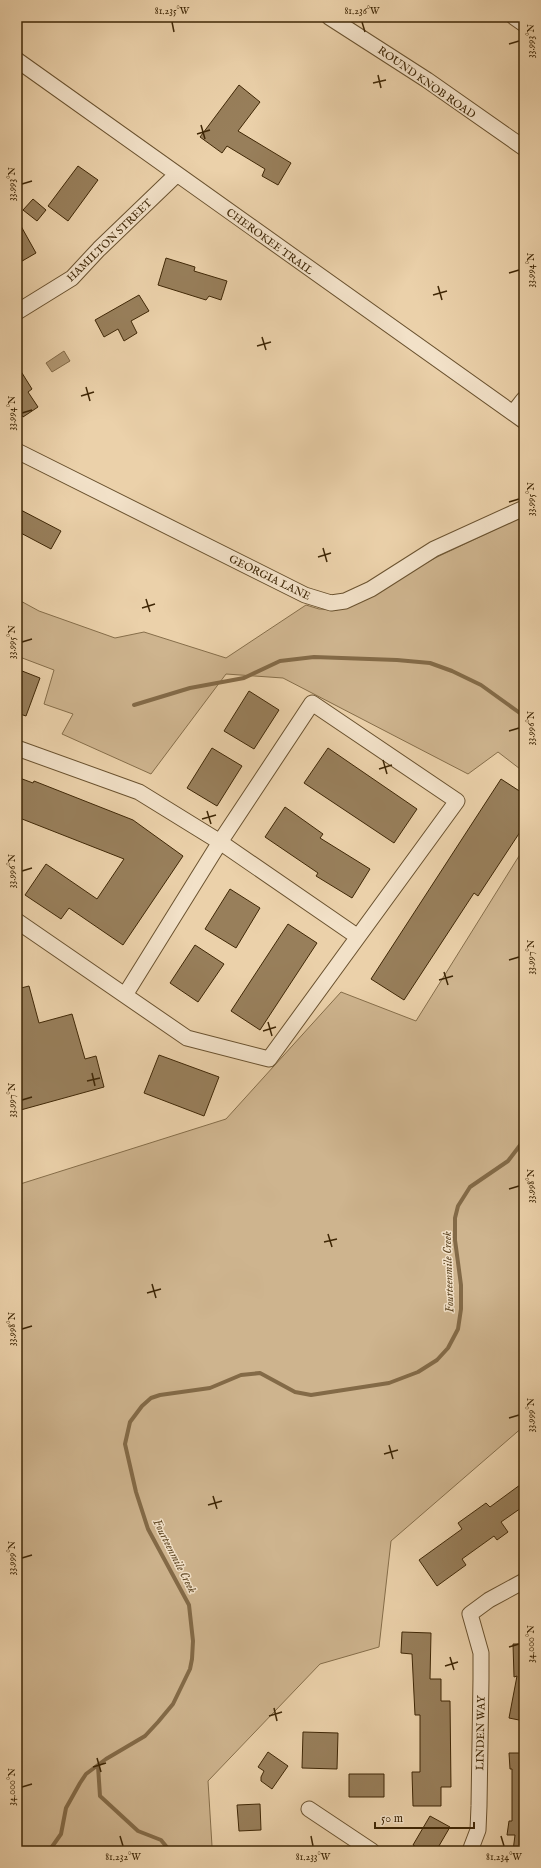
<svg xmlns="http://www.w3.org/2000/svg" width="541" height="1868" font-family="'IM FELL English',serif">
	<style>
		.green { fill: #ceb48e; stroke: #866e4a }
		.water { fill: #b19772; stroke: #836a47 }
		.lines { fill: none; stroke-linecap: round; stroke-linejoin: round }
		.stream { stroke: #836a47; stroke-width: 4 }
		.building { fill: #987f5b; stroke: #3f2706 }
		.minor-casing { stroke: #6a522f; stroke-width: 17 }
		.minor { stroke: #f2e1c8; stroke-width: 15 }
		.ticks { fill: none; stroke: #3f2706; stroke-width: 1.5 }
		.labels { text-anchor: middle; stroke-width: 3; stroke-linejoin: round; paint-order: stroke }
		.street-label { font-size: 11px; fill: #3f2706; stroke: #f2e1c8 }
		.water-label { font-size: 12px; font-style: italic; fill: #614926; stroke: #f2e1c8 }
		.neatline { fill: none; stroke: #3f2706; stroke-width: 1.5 }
		.ticks-label { font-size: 10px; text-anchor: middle; fill: #3f2706 }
	</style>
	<rect width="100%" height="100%" fill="#ebd1aa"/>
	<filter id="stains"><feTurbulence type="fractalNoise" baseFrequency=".005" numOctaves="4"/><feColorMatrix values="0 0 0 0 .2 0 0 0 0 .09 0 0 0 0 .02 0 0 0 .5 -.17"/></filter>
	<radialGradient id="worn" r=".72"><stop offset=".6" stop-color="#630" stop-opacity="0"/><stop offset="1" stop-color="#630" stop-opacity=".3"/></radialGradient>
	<path class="green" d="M524,516V772L498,752L468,774L283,678L226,674L151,774L62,734L73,714L44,704L54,670L17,656V599L39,611L115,638L144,632L226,658L306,605L319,609L337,610L372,594L435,558Z
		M524,848V1426L391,1541L379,1647L320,1664L208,1781L212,1846L216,1851H17V1185L226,1119L341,992L416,1021Z"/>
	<path class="water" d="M64,351L70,361L52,372L46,363Z"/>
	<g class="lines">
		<path class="stream" d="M134,705L190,688L244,678L280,661L314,657L397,660L430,663L452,671L481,685L524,716
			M98,1766L100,1796L138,1831L161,1840L170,1851
			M49,1851L61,1834L66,1808L80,1783L86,1774L106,1759L145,1736L158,1722L173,1704L190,1669L192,1659L193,1641L189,1605L148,1529L136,1492L125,1444L130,1422L142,1406L151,1398L160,1395L210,1388L241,1375L260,1373L295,1392L311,1395L389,1383L418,1372L437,1360L448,1348L458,1329L461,1309V1285L455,1240V1218L458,1206L470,1187L508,1161L524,1140"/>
	</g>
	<path class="building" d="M239,85L260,102L238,131L291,163L278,185L262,176L265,169L227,146L222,153L200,137Z
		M78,166L98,180L68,221L48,206Z
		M33,199L46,210L37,221L23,210Z
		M17,219L36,253L17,264Z
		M166,258L195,267L194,271L227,281L221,300L209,296L206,300L158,285Z
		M139,295L149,311L131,321L137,333L124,341L118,329L104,337L95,320Z
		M17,365L32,389L28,392L38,407L23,417L17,407Z
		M17,508L61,531L51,549L17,531Z
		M17,669L40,678L26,716L17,713Z
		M249,691L279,710L254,749L224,731Z
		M212,748L242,766L217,806L187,788Z
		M328,748L417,809L394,843L304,783Z
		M17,777L33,783L34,781L133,820L183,856L123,945L69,908L61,919L25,895L46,864L97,899L124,859L17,817Z
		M501,779L524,794V826L478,896L474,893L404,1000L371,979Z
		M285,807L323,834L320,838L370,869L352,898L316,876L318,873L265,837Z
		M230,889L260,908L236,948L205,929Z
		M288,924L317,943L260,1030L231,1011Z
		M195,945L224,964L198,1002L170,983Z
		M29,986L39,1023L72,1014L85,1059L96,1056L104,1087L17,1111V989Z
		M159,1055L219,1077L204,1116L144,1093Z
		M524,1482V1506L501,1522L508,1532L497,1540L494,1536L462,1559L466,1565L437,1586L419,1560L462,1529L458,1523L486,1503L490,1507Z
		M402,1632L431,1633L430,1679H441V1701H450L451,1787H441V1806H413L412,1772H420V1715H415L412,1654L401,1653Z
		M513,1644H524V1721L509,1718L517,1676L514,1677Z
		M303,1732L338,1733L337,1769L302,1768Z
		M268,1752L288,1766L272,1789L261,1781V1777L264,1771L258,1767Z
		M509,1753H524V1851H513L515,1835H507L509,1821H512V1769H510Z
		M349,1774H384V1797H349Z
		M260,1804L261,1830L239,1831L237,1805Z
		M430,1816L450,1827L436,1851H423L413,1845Z"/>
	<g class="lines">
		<defs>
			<path id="minor" d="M329,17L427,80L524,148
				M514,17L524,24
				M17,60L524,421
				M17,312L72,278L99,249L176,175
				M513,413L524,399
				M17,451L305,595L331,603L345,601L371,589L434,549L524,508
				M17,748L139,792L220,842L312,703L457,801L269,1059L187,1038L17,921
				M125,995L220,842L358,937
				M309,1809L372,1851
				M470,1851L478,1830L479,1806L481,1679V1653L470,1614L489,1600L524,1581"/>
		</defs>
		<use href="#minor" class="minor-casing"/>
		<use href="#minor" class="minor"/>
	</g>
	<path class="ticks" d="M172,22L174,32M362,22L365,32M509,44L519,41M378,75L381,88M373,83L386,80M201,125L205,139M197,134L210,130M22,184L32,181M509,273L519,270M438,286L442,300M433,295L447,291M262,337L266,350M257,346L271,342M86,387L90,401M81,396L94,392M22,413L32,410M509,502L519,499M323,548L327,562M318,557L331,553M146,599L150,612M142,608L155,604M22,642L32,639M509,731L519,728M383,760L387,774M379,769L392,765M207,811L211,824M202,819L216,815M22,871L32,868M509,960L519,957M444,972L448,985M439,980L453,976M268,1022L272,1036M263,1031L276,1027M92,1073L95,1086M87,1081L100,1078M22,1100L32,1097M509,1189L519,1186M328,1234L332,1247M324,1242L337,1239M152,1284L156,1298M147,1293L161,1289M22,1329L32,1326M509,1418L519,1415M389,1445L393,1459M384,1454L398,1450M213,1496L217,1509M208,1505L222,1501M22,1558L32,1555M509,1647L519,1644M450,1657L454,1670M445,1666L458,1662M274,1708L277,1721M269,1716L282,1712M97,1758L101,1772M93,1767L106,1763M22,1787L32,1784M120,1836L123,1846M311,1836L313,1846M501,1836L504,1846"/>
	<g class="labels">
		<g class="street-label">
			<text transform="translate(427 82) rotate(35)" y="4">ROUND KNOB ROAD</text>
			<text transform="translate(109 240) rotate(-44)" y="4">HAMILTON STREET</text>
			<text transform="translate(270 241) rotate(36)" y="4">CHEROKEE TRAIL</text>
			<text transform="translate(270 577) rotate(26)" y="4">GEORGIA LANE</text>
			<text transform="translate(480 1733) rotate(-89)" y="4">LINDEN WAY</text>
		</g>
		<g class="water-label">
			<text transform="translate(448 1272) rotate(-92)" y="4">Fourteenmile Creek</text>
			<text transform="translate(175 1556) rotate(63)" y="4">Fourteenmile Creek</text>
		</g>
	</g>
	<rect width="541" height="1868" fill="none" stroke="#ebd1aa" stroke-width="44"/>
	<path d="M375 1822v6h99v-6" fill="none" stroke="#3f2706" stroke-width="2"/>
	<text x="381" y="1822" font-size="12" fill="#3f2706" stroke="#f2e1c8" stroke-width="3" paint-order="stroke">50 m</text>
	<rect x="22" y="22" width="497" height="1824" class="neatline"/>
	<g class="ticks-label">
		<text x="172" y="14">81.235°W</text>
		<text x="362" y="14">81.236°W</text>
		<text transform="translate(530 41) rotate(-90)" y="4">33.993°N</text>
		<text transform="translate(11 184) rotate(-90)" y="4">33.993°N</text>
		<text transform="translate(530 270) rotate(-90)" y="4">33.994°N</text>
		<text transform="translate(11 413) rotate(-90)" y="4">33.994°N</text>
		<text transform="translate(530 499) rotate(-90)" y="4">33.995°N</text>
		<text transform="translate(11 642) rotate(-90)" y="4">33.995°N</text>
		<text transform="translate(530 728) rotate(-90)" y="4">33.996°N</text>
		<text transform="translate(11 871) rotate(-90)" y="4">33.996°N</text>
		<text transform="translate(530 957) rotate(-90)" y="4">33.997°N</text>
		<text transform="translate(11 1100) rotate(-90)" y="4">33.997°N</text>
		<text transform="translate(530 1186) rotate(-90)" y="4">33.998°N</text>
		<text transform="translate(11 1329) rotate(-90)" y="4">33.998°N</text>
		<text transform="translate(530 1415) rotate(-90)" y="4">33.999°N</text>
		<text transform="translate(11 1558) rotate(-90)" y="4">33.999°N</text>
		<text transform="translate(530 1644) rotate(-90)" y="4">34.000°N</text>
		<text transform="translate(11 1787) rotate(-90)" y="4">34.000°N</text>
		<text x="123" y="1860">81.232°W</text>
		<text x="313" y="1860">81.233°W</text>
		<text x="504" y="1860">81.234°W</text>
	</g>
	<rect width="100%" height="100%" filter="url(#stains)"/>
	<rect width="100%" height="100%" fill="url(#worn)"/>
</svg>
